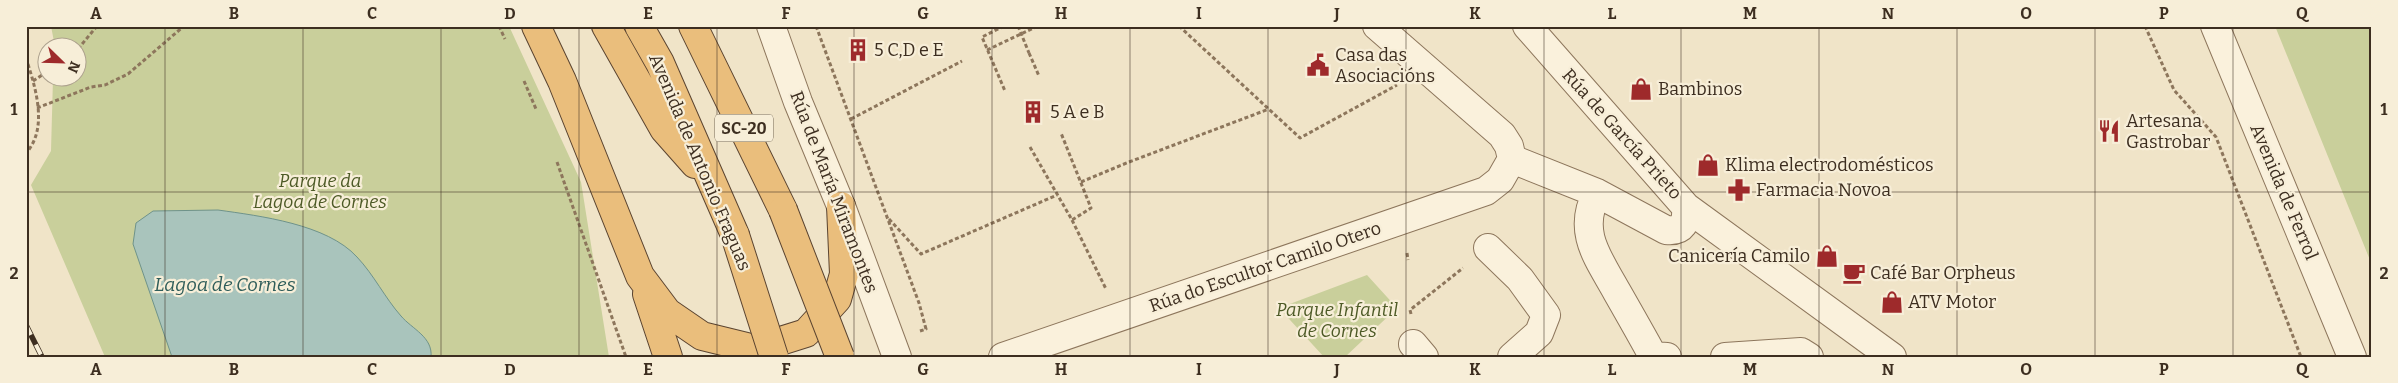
<svg xmlns="http://www.w3.org/2000/svg" width="2398" height="383" font-family="Bitter,serif">
	<style>
		.green { fill: #c9cf9b }
		.water { fill: #a9c4bc; stroke: #6f938a }
		.lines { fill: none; stroke-linecap: round; stroke-linejoin: round }
		.minor-casing { stroke: #8d765c; stroke-width: 30 }
		.tertiary-casing { stroke: #8d765c; stroke-width: 30 }
		.trunk-casing { stroke: #5b4430; stroke-width: 30 }
		.path { stroke: #8d765c; stroke-width: 3; stroke-dasharray: 4 2.5; stroke-linecap: butt }
		.minor { stroke: #faf1dc; stroke-width: 28 }
		.tertiary { stroke: #faf1dc; stroke-width: 28 }
		.trunk { stroke: #eabe7c; stroke-width: 28 }
		.rail-casing { stroke: #3d2e20; stroke-width: 5.5 }
		.rail { stroke: #f7eed8; stroke-width: 4; stroke-dasharray: 11; stroke-linecap: butt }
		.trunk-bridge-casing { stroke: #5b4430; stroke-width: 30; stroke-linecap: butt }
		.path-bridge { stroke: #8d765c; stroke-width: 3; stroke-dasharray: 4 2.5; stroke-linecap: butt }
		.trunk-bridge { stroke: #eabe7c; stroke-width: 28 }
		.grid { fill: none; stroke: #3d2e20; stroke-width: 1; stroke-opacity: 0.55 }
		.labels { text-anchor: middle; stroke-width: 4.5; stroke-linejoin: round; paint-order: stroke }
		.shield { fill: #f7eed8; stroke: #756857; stroke-width: 1 }
		.shield-label { font-size: 16px; font-weight: bold; fill: #3d2e20 }
		.poi-label { font-size: 18px; fill: #3d2e20; stroke: #f7eed8; text-anchor: start }
		.street-label { font-size: 18px; fill: #3d2e20; stroke: #f7eed8 }
		.park-label { font-size: 18px; font-style: italic; fill: #4d5a26; stroke: #f7eed8 }
		.water-label { font-size: 19px; font-style: italic; fill: #2f5d5a; stroke: #f7eed8 }
		.neatline { fill: none; stroke: #3d2e20; stroke-width: 2 }
		.grid-label { font-size: 16px; text-anchor: middle; font-weight: bold; fill: #3d2e20 }
	</style>
	<rect width="100%" height="100%" fill="#f0e4c8"/>
	<path class="green" d="M51,26H509L581,182L609,357H105L31,185L51,151L53,78H78V48L55,47Z
		M2275,26H2372V265Z
		M1367,275L1397,308L1345,357H1324L1279,308Z"/>
	<path class="water" d="M218,210C260,216 327,224 357,257C374,275 385,298 401,316C412,329 433,337 431,357H172L133,244L136,223L153,211Z"/>
	<g class="lines">
		<defs>
			<path id="minor" d="M771,26L798,102L841,206L897,357
				M1377,26L1502,135L1509,146L1512,159
				M1527,26L1686,207L1892,357
				M1512,159L1597,193L1666,230C1683,232 1687,222 1686,207
				M1597,193C1576,232 1599,259 1617,292C1629,313 1641,334 1653,356L1667,357
				M1488,248L1520,279L1546,315L1539,333L1512,357
				M1413,344L1424,357
				M1003,357L1486,191L1500,180L1512,159
				M1725,357L1801,352L1809,357"/>
			<path id="tertiary" d="M2215,26L2352,357"/>
			<path id="trunk" d="M536,26L562,81L640,276L667,312L702,336L755,349L806,333L837,299L844,274L841,206
				M606,26L664,129L695,164
				M639,26L660,63L735,235
				M693,26L783,210
				M647,294L668,357"/>
		</defs>
		<use href="#minor" class="minor-casing"/>
		<use href="#tertiary" class="tertiary-casing"/>
		<use href="#trunk" class="trunk-casing"/>
		<path class="path" d="M499,26L505,39
			M816,26L919,303L926,329L920,331
			M1004,26L982,37L1005,91
			M1179,26L1300,138L1397,85
			M2145,26L2174,90L2216,137L2301,357
			M78,49L97,26
			M987,50L1038,26
			M1029,53L1039,76
			M26,58C35,86 49,128 26,153
			M33,81L48,71
			M524,81L536,109
			M37,108L91,87L105,85L128,74L184,26
			M851,119L962,61
			M1030,147L1072,220L1091,208L1061,133
			M557,162L626,357
			M1081,182L1129,162L1269,109
			M889,219L921,254L1057,195
			M1072,220L1106,289
			M1407,253L1408,260
			M1411,314L1410,310L1463,268"/>
		<use href="#minor" class="minor"/>
		<use href="#tertiary" class="tertiary"/>
		<use href="#trunk" class="trunk"/>
		<defs>
			<path id="rail" d="M26,325L42,357"/>
		</defs>
		<use href="#rail" class="rail-casing"/>
		<use href="#rail" class="rail"/>
		<defs>
			<path id="trunk-bridge" d="M783,210L840,357
				M735,235L774,357"/>
		</defs>
		<use href="#trunk-bridge" class="trunk-bridge-casing"/>
		<path class="path-bridge" d="M1018,26L1029,53"/>
		<use href="#trunk-bridge" class="trunk-bridge"/>
	</g>
	<path class="grid" d="M165,26V357M303,26V357M441,26V357M579,26V357M717,26V357M854,26V357M992,26V357M1130,26V357M1268,26V357M1406,26V357M1544,26V357M1681,26V357M1819,26V357M1957,26V357M2095,26V357M2233,26V357M26,192H2372"/>
	<defs>
		<symbol id="building-bare" viewBox="-9 -9 18 18"><path d="M-4-6H4V6H1V3H-1V6H-4ZM-2.5-4.3h1.7v1.8h-1.7ZM.8-4.3h1.7v1.8H.8ZM-2.5-1h1.7V.8h-1.7ZM.8-1h1.7V.8H.8Z" fill="#9e2a2b" stroke="#f7eed8" stroke-width="2.5" paint-order="stroke"/></symbol>
		<symbol id="civic-bare" viewBox="-9 -9 18 18"><path d="M-.6-6.5H3V-4.5H.6V-3L4-1V1h2V6H-6V1h2V-1L-.6-3ZM-1.2 2.5V6h2.4V2.5Z" fill="#9e2a2b" stroke="#f7eed8" stroke-width="2.5" paint-order="stroke"/></symbol>
		<symbol id="shop-bare" viewBox="-9 -9 18 18"><path d="M-5-2.5h2.3a2.7 3.5 0 0 1 5.4 0H5L5.5 6h-11ZM-1.5-2.5h3a1.5 2.3 0 0 0-3 0Z" fill="#9e2a2b" stroke="#f7eed8" stroke-width="2.5" paint-order="stroke"/></symbol>
		<symbol id="restaurant-bare" viewBox="-9 -9 18 18"><path d="M-5-6h1v4h1v-4h1v4h1v-4h1v5L-1.5 .5V6h-2V.5L-5-1ZM5-6V6H3V1.5H1.5Q1.5-4 5-6Z" fill="#9e2a2b" stroke="#f7eed8" stroke-width="2.5" paint-order="stroke"/></symbol>
		<symbol id="pharmacy-bare" viewBox="-9 -9 18 18"><path d="M-2-6h4v4h4v4h-4v4h-4v-4h-4v-4h4Z" fill="#9e2a2b" stroke="#f7eed8" stroke-width="2.5" paint-order="stroke"/></symbol>
		<symbol id="cafe-bare" viewBox="-9 -9 18 18"><path d="M-5.5-4.5H6V0H3Q3 3.5 0 3.5H-2.5Q-5.5 3.5-5.5 0ZM3-3.2v2h1.7v-2ZM-6 4.5H4V6H-6Z" fill="#9e2a2b" stroke="#f7eed8" stroke-width="2.5" paint-order="stroke"/></symbol>
	</defs>
	<g fill-rule="evenodd">
		<use href="#building-bare" x="842" y="34" width="32" height="32"/>
		<use href="#civic-bare" x="1302" y="49" width="32" height="32"/>
		<use href="#shop-bare" x="1625" y="73" width="32" height="32"/>
		<use href="#building-bare" x="1017" y="96" width="32" height="32"/>
		<use href="#restaurant-bare" x="2093" y="115" width="32" height="32"/>
		<use href="#shop-bare" x="1692" y="149" width="32" height="32"/>
		<use href="#pharmacy-bare" x="1723" y="174" width="32" height="32"/>
		<use href="#shop-bare" x="1811" y="240" width="32" height="32"/>
		<use href="#cafe-bare" x="1838" y="257" width="32" height="32"/>
		<use href="#shop-bare" x="1876" y="286" width="32" height="32"/>
	</g>
	<g class="labels">
		<rect class="shield" x="715" y="114.5" width="58" height="27" rx="4"/>
		<g class="shield-label">
			<text x="744" y="134">SC-20</text>
		</g>
		<g class="poi-label">
			<text x="874" y="56">5 C,D e E</text>
			<text x="1335" y="61">Casa das<tspan x="1335" dy="21">Asociacións</tspan></text>
			<text x="1658" y="95">Bambinos</text>
			<text x="1050" y="118">5 A e B</text>
			<text x="2126" y="127">Artesana<tspan x="2126" dy="21">Gastrobar</tspan></text>
			<text x="1725" y="171">Klima electrodomésticos</text>
			<text x="1756" y="196">Farmacia Novoa</text>
			<text x="1810" y="262" text-anchor="end">Canicería Camilo</text>
			<text x="1870" y="279">Café Bar Orpheus</text>
			<text x="1908" y="308">ATV Motor</text>
		</g>
		<g class="street-label">
			<text transform="translate(1622 134) rotate(48)" y="6">Rúa de García Prieto</text>
			<text transform="translate(700 162) rotate(67)" y="6">Avenida de Antonio Fraguas</text>
			<text transform="translate(834 192) rotate(69)" y="6">Rúa de María Miramontes</text>
			<text transform="translate(2284 192) rotate(67)" y="6">Avenida de Ferrol</text>
			<text transform="translate(1265 267) rotate(-19)" y="6">Rúa do Escultor Camilo Otero</text>
		</g>
		<g class="park-label">
			<text x="320" y="187">Parque da<tspan x="320" dy="21">Lagoa de Cornes</tspan></text>
			<text x="1337" y="316">Parque Infantil<tspan x="1337" dy="21">de Cornes</tspan></text>
		</g>
		<g class="water-label">
			<text x="225" y="291">Lagoa de Cornes</text>
		</g>
	</g>
	<rect width="2398" height="383" fill="none" stroke="#f7eed8" stroke-width="55"/>
	<g transform="translate(62 62) rotate(113)"><circle r="24" fill="#f7eed8" stroke="#ada18e"/>
	<path d="M0-4L9 19L0 12L-9 19Z" fill="#9e2a2b"/>
	<text y="-8" font-size="14" font-weight="bold" text-anchor="middle" fill="#3d2e20">N</text>
	</g>
	<rect x="28" y="28" width="2342" height="328" class="neatline"/>
	<g class="grid-label">
		<text x="96" y="19">A</text>
		<text x="234" y="19">B</text>
		<text x="372" y="19">C</text>
		<text x="510" y="19">D</text>
		<text x="648" y="19">E</text>
		<text x="786" y="19">F</text>
		<text x="923" y="19">G</text>
		<text x="1061" y="19">H</text>
		<text x="1199" y="19">I</text>
		<text x="1337" y="19">J</text>
		<text x="1475" y="19">K</text>
		<text x="1612" y="19">L</text>
		<text x="1750" y="19">M</text>
		<text x="1888" y="19">N</text>
		<text x="2026" y="19">O</text>
		<text x="2164" y="19">P</text>
		<text x="2302" y="19">Q</text>
		<text x="14" y="115">1</text>
		<text x="2384" y="115">1</text>
		<text x="14" y="279">2</text>
		<text x="2384" y="279">2</text>
		<text x="96" y="375">A</text>
		<text x="234" y="375">B</text>
		<text x="372" y="375">C</text>
		<text x="510" y="375">D</text>
		<text x="648" y="375">E</text>
		<text x="786" y="375">F</text>
		<text x="923" y="375">G</text>
		<text x="1061" y="375">H</text>
		<text x="1199" y="375">I</text>
		<text x="1337" y="375">J</text>
		<text x="1475" y="375">K</text>
		<text x="1612" y="375">L</text>
		<text x="1750" y="375">M</text>
		<text x="1888" y="375">N</text>
		<text x="2026" y="375">O</text>
		<text x="2164" y="375">P</text>
		<text x="2302" y="375">Q</text>
	</g>
</svg>
